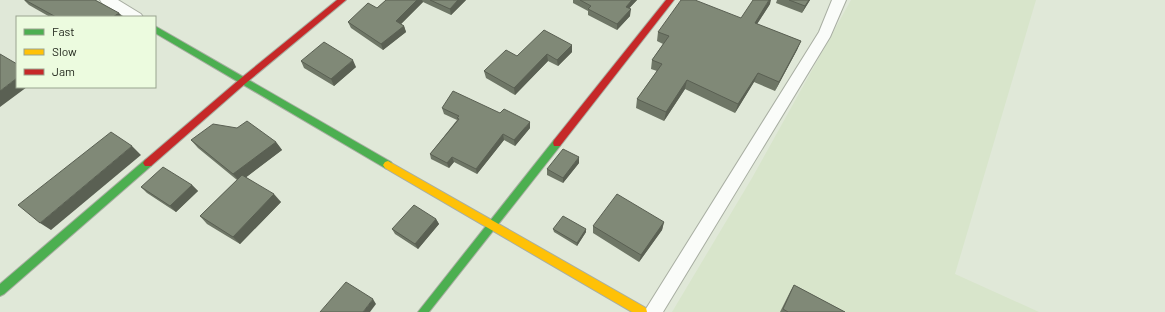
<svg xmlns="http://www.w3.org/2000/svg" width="1165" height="312" font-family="Barlow,sans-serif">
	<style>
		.built { fill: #d8e5cb }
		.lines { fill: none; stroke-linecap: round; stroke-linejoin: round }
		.street-casing { stroke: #a8aea2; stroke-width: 2 }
		.fast-casing { stroke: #a8aea2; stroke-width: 2 }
		.slow-casing { stroke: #a8aea2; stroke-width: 2 }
		.jam-casing { stroke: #a8aea2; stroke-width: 2 }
		.street { fill: #fafcf9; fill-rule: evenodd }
		.fast { fill: #4caf50; fill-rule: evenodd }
		.slow { fill: #ffc107; fill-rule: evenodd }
		.jam { fill: #c62828; fill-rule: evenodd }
		.wall { fill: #6e7666 }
		.shaded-wall { fill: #5a6053 }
		.building { fill: #808977; stroke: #5a6053 }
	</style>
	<rect width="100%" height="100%" fill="#e0e8d8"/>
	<path class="built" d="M851,0H1036L955,274L1039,312H672L752,178Z"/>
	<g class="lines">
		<defs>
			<path id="street" d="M100,0H118L141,14L143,17H125L102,3Z
				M832,0H846L830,37L663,312H644L819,32Z"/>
			<path id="fast" d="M155,26L391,162L393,165L391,168L388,169L385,168L155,33Z
				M557,139L560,140L561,143L560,146L429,312H418L554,140Z
				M148,159L151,160L153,163L151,166L4,294L0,296V284L145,160Z"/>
			<path id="slow" d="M388,161L646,308L647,312H632L385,168L383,165L385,162Z"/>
			<path id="jam" d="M337,0H346L246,83L151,166H145L143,163L145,160L240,79Z
				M666,0H674L560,146H554L553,143L554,140Z"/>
		</defs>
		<use href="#street" class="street-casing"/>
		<use href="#fast" class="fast-casing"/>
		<use href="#slow" class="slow-casing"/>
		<use href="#jam" class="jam-casing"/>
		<use href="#street" class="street"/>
		<use href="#fast" class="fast"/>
		<use href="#slow" class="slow"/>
		<use href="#jam" class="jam"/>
	</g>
	<path class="wall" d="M24,0H95L123,17H50L29,5Z
		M386,0H466L451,15L423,2L401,24L404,26L406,32L383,50L351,28L348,22L377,8Z
		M573,0H637L629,8L630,16L617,30L588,15V11L573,3Z
		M777,0H810L802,13L776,3Z
		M770,4L757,24L801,41L797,50L775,91L754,82L735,113L685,89L664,121L636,108L637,99L657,71L651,69L652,60L663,44L657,41L658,32L741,18Z
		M572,52L558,66L548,61L515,95L486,78L484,71L517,56Z
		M301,61L356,67L334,86L304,68Z
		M442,108L530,128L515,146L504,140L477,174L454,162L449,168L431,159L430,154L457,120L444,114Z
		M191,140L276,142L282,150L246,177L281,202L240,244L207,224L200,216L237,180L198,148Z
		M579,163L563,183L547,175V169Z
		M192,185L198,191L176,212L147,193L141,187Z
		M436,219L439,224L418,249L395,234L392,229Z
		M664,222L662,230L639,262L593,233V226Z
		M553,229H586V232L577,246L554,232Z
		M794,285L845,312H780L791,290Z"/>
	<path class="shaded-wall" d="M417,0H422L423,2L398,27L396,21Z
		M458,0H466L451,15L450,9Z
		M632,0H637L625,13L626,7Z
		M769,0H771L770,4L752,32L755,23Z
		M809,0H810L802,13L805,6Z
		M631,9L630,16L617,30V24Z
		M119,13L123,17H113Z
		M404,26L406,32L383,50L381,44Z
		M801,41L797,50L775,91L779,82Z
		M572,45V52L558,66L557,60Z
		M547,54L548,61L515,95L514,88Z
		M353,60L356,67L334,86L331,79Z
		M758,73L754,82L735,113L738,104Z
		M17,78V87H27L0,107V91Z
		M687,80L685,89L664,121L666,112Z
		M530,122V128L515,146L514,140Z
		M503,134L504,140L477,174L476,169Z
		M276,142L282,150L240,182L233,174Z
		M132,146L141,155L51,230L40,223Z
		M452,157L454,162L449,168L447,163Z
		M579,157V163L563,183V178Z
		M192,185L198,191L176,212L170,206Z
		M274,194L281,202L240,244L233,237Z
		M436,219L439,224L418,249L415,244Z
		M664,222L662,230L639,262L641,255Z
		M586,229V232L577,246V243Z
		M373,299L376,304L370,312H363Z"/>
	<path class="building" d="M25,0H95L119,13L113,17H56Z
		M386,0H417L396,21L404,26L381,44L348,22L368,3L377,8Z
		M430,0H458L450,9Z
		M580,0H632L626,7L631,9L617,24L588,9L591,6Z
		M681,0H695L741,18L753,0H769L755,23L801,41L779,82L758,73L738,104L687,80L666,112L637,99L662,64L652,60L669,36L658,32Z
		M789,0H809L805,6Z
		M544,30L572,45L557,60L547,54L514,88L484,71L506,50L517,56Z
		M324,42L353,60L331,79L301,61Z
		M0,54L17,64V78L0,91Z
		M453,91L500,113L504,109L530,122L514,140L503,134L476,169L452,157L447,163L430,154L459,119L457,118L459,116L442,108Z
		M247,121L276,142L233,174L191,140L213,124L237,128Z
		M111,132L132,146L40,223L18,205Z
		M563,149L579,157L563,178L547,169Z
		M163,167L192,185L170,206L141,187Z
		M242,175L274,194L233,237L200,216Z
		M617,194L664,222L641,255L593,226Z
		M414,205L436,219L415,244L392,229Z
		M563,216L586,229L577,243L553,229Z
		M346,282L373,299L363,312H320Z
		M794,285L845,312H788L783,309Z"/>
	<rect x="16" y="16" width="140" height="72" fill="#ecfbdf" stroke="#99a48f"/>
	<rect x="24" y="29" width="20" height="6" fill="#4caf50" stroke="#99a48f"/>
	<text x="52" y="36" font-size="12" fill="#1c2117">Fast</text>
	<rect x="24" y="49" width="20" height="6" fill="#ffc107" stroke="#99a48f"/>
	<text x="52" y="56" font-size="12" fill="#1c2117">Slow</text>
	<rect x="24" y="69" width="20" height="6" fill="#c62828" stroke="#99a48f"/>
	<text x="52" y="76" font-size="12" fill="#1c2117">Jam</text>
</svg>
